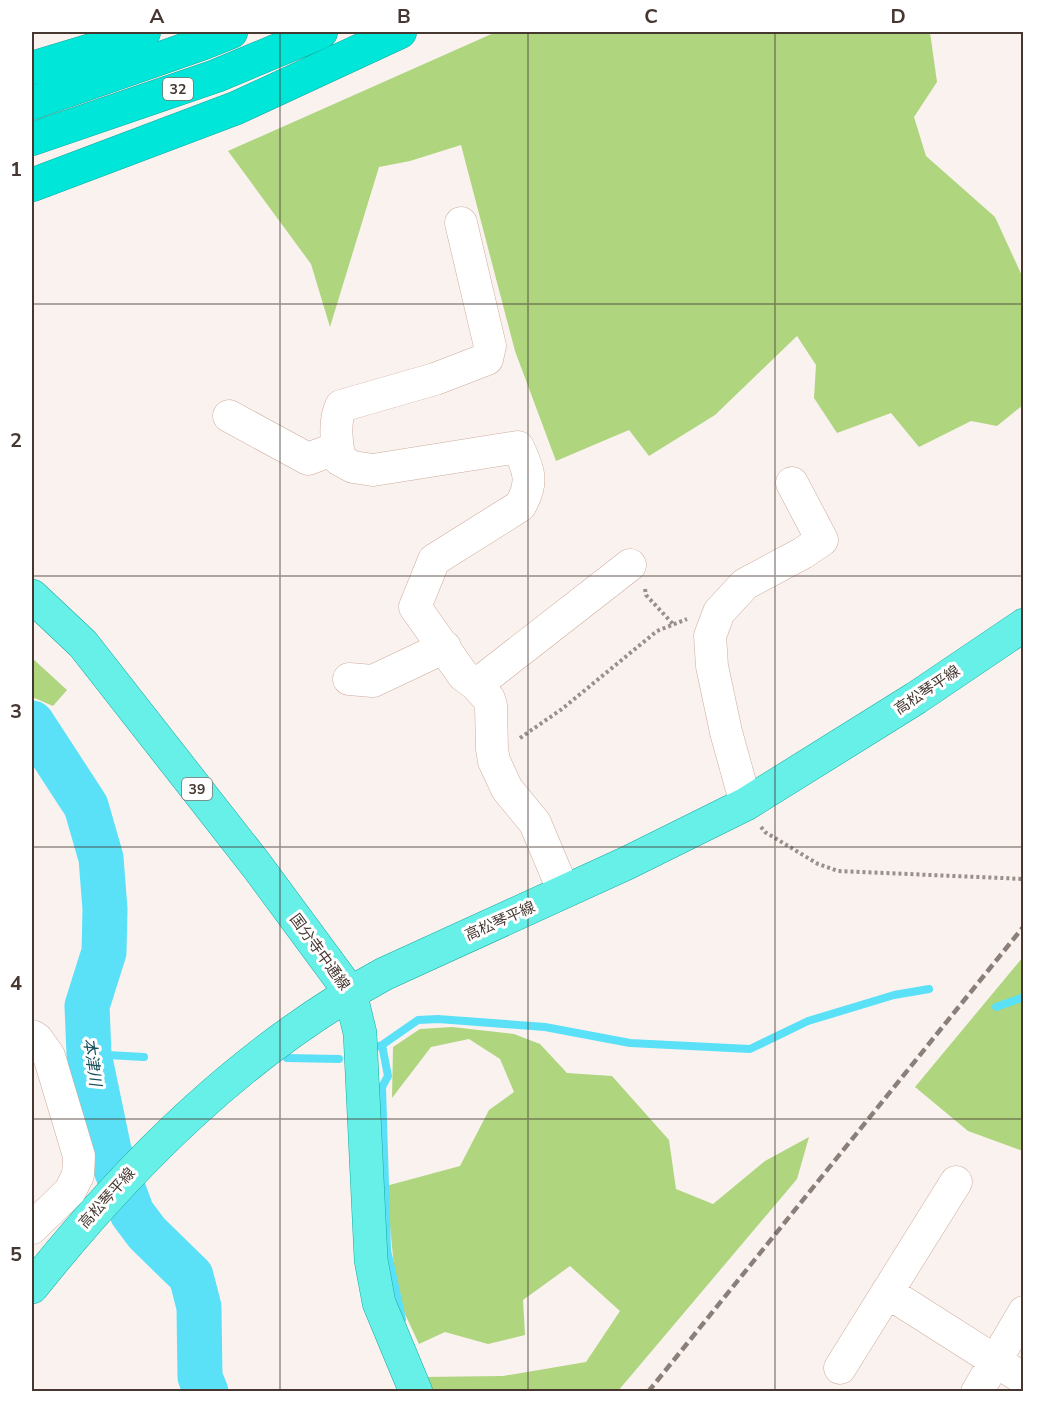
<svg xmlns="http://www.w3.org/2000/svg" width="1055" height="1423" font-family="'Nunito Sans','Noto Sans JP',sans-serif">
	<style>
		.forest { fill: #afd57f }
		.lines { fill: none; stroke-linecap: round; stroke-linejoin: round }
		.stream { stroke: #5ae1f7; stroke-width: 8 }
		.river { stroke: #5ae1f7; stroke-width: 45 }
		.minor-casing { stroke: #cdac9c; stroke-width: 33 }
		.major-casing { stroke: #18a99e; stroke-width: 34 }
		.highway-casing { stroke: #18a99e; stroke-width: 34 }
		.path { stroke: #9a8f8a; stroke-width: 4; stroke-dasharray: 3 3; stroke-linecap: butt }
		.minor { stroke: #fff; stroke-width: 32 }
		.major { stroke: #66f0e8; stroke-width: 33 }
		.highway { stroke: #00e6d9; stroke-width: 33 }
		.rail { stroke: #8b7f7a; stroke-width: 4.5; stroke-dasharray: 9 4.5; stroke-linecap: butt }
		.grid { fill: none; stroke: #463831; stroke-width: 1.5; stroke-opacity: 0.55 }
		.labels { text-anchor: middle; stroke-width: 6; stroke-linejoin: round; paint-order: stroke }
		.shield { fill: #fff; stroke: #7e746f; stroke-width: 1.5 }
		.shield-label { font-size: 14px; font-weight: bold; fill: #463831 }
		.street-label { font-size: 15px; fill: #463831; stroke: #fff }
		.water-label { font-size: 16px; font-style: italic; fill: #16505a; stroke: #fff }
		.neatline { fill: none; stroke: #463831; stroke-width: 2 }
		.grid-label { font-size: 20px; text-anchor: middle; font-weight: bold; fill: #463831 }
	</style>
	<rect width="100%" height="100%" fill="#faf2ef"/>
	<path class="forest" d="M496,32H930L937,82L914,117L926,156L995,217L1023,278V405L997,426L971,421L919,447L891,413L837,433L814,398L816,365L797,336L715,415L649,456L629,430L556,461L515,351L461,145L410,161L379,167L330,327L311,264L228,151Z
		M32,658L67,690L53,706L32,697Z
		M1023,957V1151L968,1131L915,1087Z
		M452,1027L514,1034L540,1044L567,1073L612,1076L669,1140L676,1189L713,1204L765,1161L809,1137L797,1179L618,1391H432L423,1377L503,1376L586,1362L620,1311L570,1266L523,1300L525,1335L488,1344L445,1332L419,1344L397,1297L386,1186L460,1166L489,1110L514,1092L500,1059L469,1039L431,1047L392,1098L393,1047L420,1029Z"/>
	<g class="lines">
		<path class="stream" d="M996,1007L1024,997
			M382,1045L388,1076L382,1087L387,1250L402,1319
			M376,1047L382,1045L418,1020L438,1019L545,1027L630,1043L750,1049L808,1021L894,995L929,989
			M89,1054L144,1057
			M287,1058L339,1059"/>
		<path class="river" d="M32,723L86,806L101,858L105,909L104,952L87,1006L89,1054L109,1150L132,1213L147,1233L191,1276L199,1307L200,1377L206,1392"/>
		<defs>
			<path id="minor" d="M461,223L490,346L487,359L435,379L341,406C334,421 336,444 340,460L353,467L373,470L518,447C529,470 534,482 520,506L434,560L415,607L463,675L476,685L489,699L491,706L492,749L494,761L507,789L535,823L564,892
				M229,416L308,459L337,448
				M349,679L373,681L445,647
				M476,685L630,565
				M746,804L726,732L712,666L710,636L719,612L745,584L803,553L822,540L792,483
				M32,1036L37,1039L49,1056L79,1156L78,1175L70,1191L32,1228
				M887,1292L1024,1379
				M840,1368L956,1182
				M977,1392L1024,1312"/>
			<path id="major" d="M32,596L83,644L257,866L350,992L360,1033L371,1260L379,1303L416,1392
				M32,1287C131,1163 244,1050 384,974L627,863L746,804L916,698L1024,625"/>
			<path id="highway" d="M32,68L105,46L144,32
				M32,103L201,44L231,32
				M32,139L216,76L321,32
				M32,185L236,108L400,32"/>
		</defs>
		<use href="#minor" class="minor-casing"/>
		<use href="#major" class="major-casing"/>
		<use href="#highway" class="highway-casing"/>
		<path class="path" d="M645,589L646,595L673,624
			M520,738L562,709L657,631L687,619
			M761,827L765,832L818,864L838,871L1024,879"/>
		<use href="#minor" class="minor"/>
		<use href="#major" class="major"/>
		<use href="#highway" class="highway"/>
		<path class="rail" d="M648,1392L1024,926"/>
	</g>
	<path class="grid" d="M280,32V1392M528,32V1392M775,32V1392M32,304H1024M32,576H1024M32,847H1024M32,1119H1024"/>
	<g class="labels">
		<g class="shield">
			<rect x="163" y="78" width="30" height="22" rx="4.5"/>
			<rect x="182" y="778" width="30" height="22" rx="4.5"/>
		</g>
		<g class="shield-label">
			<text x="178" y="94">32</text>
			<text x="197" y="794">39</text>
		</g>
		<g class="street-label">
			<text transform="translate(927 690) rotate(-34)" y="5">高松琴平線</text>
			<text transform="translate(500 921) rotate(-24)" y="5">高松琴平線</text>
			<text transform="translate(320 952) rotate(54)" y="5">国分寺中通線</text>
			<text transform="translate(107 1198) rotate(-48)" y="5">高松琴平線</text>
		</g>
		<g class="water-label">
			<text transform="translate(93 1062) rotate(82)" y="6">本津川</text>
		</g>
	</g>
	<rect width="1055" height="1423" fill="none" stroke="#ffffff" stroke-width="66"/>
	<rect x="33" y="33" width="989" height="1357" class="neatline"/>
	<g class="grid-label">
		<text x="157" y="23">A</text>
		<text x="404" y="23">B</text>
		<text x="651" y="23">C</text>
		<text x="898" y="23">D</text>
		<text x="16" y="176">1</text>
		<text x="16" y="447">2</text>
		<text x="16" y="718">3</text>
		<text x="16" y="990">4</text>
		<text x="16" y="1261">5</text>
	</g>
</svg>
